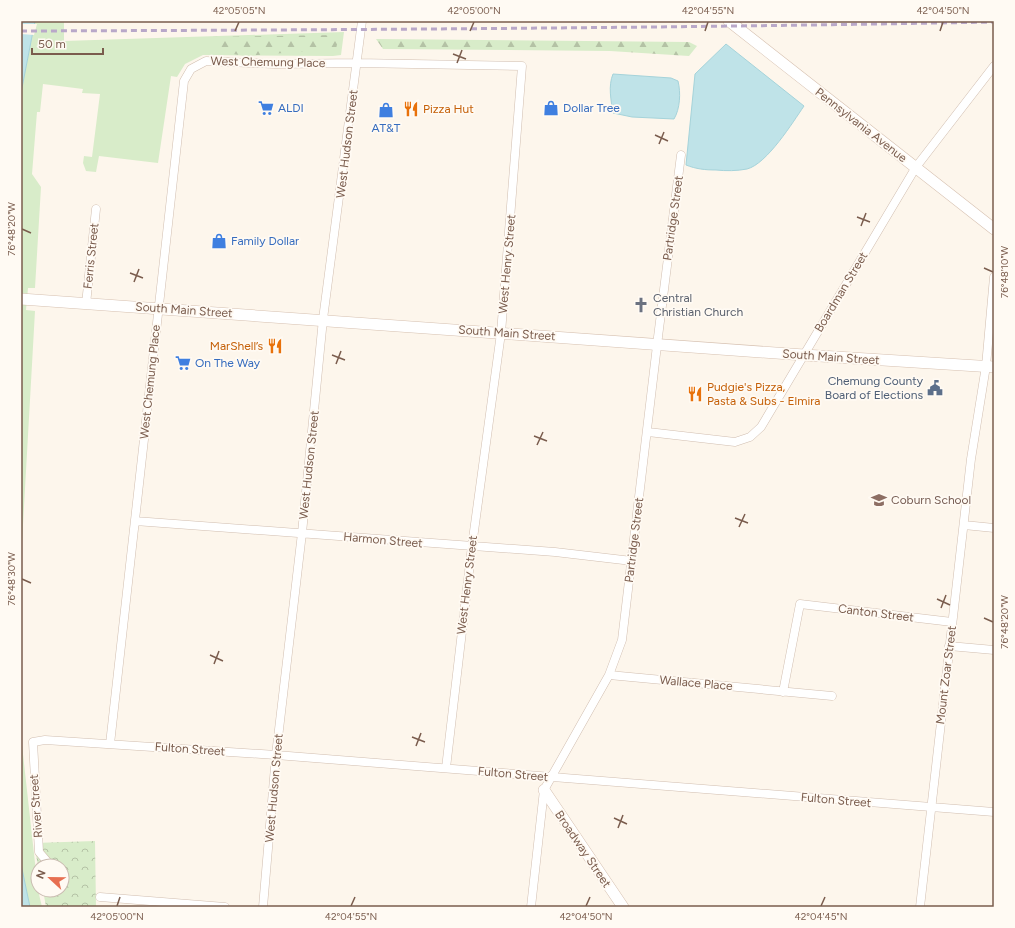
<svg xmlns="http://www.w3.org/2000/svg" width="1015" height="928" font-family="Figtree,sans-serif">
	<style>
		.green { fill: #d8ecc9 }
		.forest { fill: url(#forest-firs) }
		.park { fill: url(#park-crowns) }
		.water { fill: #bfe3e8; stroke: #a5d3da }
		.pier { fill: #fdf6ec }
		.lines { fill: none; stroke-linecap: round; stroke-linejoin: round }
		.street-casing { stroke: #d1beb0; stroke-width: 9 }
		.secondary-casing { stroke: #d6c0b0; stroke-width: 12 }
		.street { stroke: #fff; stroke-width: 8 }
		.secondary { stroke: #fff; stroke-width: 11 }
		.rail { stroke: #b9a8c9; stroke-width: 3; stroke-dasharray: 6 4; stroke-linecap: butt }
		.ticks { fill: none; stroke: #7a5c4d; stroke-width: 1.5 }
		.labels { text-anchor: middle; stroke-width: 3.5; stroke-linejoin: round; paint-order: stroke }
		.street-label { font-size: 12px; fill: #7a5c4d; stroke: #fffaf3 }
		.shop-label { font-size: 12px; fill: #366cbe; stroke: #fffaf3; text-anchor: start }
		.food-label { font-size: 12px; fill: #c56008; stroke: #fffaf3; text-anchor: start }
		.worship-label { font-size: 12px; fill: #5b616d; stroke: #fffaf3; text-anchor: start }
		.service-label { font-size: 12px; fill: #4e5e75; stroke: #fffaf3; text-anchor: end }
		.education-label { font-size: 12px; fill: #785e54; stroke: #fffaf3; text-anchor: start }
		.neatline { fill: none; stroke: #7a5c4d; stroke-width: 1.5 }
		.ticks-label { font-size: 10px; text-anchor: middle; fill: #7a5c4d }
	</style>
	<defs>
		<pattern id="forest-firs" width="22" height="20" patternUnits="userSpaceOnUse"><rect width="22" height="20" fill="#d8ecc9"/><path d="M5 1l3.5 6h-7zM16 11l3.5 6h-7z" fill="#b4c2a5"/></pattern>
		<pattern id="park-crowns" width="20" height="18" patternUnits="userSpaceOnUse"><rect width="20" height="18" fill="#d8ecc9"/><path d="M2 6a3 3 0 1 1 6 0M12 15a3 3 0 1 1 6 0" fill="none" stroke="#b4c2a5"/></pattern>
	</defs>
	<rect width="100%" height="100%" fill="#fdf6ec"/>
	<path class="green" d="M35,21H64V41L344,32L341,55L333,56L203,55L185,64L177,77L171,76L158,163L99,156L96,172L86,171L83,163L84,156L92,157L100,94L82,93L83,89L43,84L40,112H37L32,174L41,187L35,288H28L26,310L35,311L21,560V93Z
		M21,736L38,890L42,907H30L21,864Z"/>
	<path class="forest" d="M339,35L336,49L245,56L210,50L211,37Z
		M376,39L689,42L697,46L689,56L610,51L383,49Z"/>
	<path class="park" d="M95,841L96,907H46L43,890H62V866H38L34,843Z"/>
	<path class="water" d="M21,21H35L21,93Z
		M726,44L804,106C793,122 767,164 747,169C737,171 726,171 716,170C705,170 696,169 686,165L695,74Z
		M613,74L671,78L678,81C681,93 680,109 674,119L632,117L613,113C611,100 608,86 613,74Z
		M21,864L30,907H21Z"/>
	<path class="pier" d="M21,24H37L34,35L21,34Z"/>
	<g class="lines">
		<defs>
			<path id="street" d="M86,304L96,209
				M648,432L735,442L750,437L761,427L916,167L994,66
				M135,521L555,552L632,561
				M964,525L994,528
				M949,646L994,650
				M609,675L832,696
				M783,692L800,604L952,622
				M110,744L184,81L191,69L206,61L275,64L357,63L522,66L501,333L472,546L446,768
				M51,866L39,852L33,742L45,740L276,755L994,812
				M100,897L225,907
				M263,907L276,755L302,533L323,319L362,21
				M531,907L544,790L609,675L622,640L658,337L681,155
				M920,907L971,459L986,366L994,277"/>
			<path id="secondary" d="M729,21L994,229
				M21,299L804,355L994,367
				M544,790L623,907"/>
		</defs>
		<use href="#street" class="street-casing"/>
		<use href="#secondary" class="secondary-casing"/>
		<use href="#street" class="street"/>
		<use href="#secondary" class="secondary"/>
		<path class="rail" d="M21,31C345,30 670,28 994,22"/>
	</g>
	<path class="ticks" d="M235,31L239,22M470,31L474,22M705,31L708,22M940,31L943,22M453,54L466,59M457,63L462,50M655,135L668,141M659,144L664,132M857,217L870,222M861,226L866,213M22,229L31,233M984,268L993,272M130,273L143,278M134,282L139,269M332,355L345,360M336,364L341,351M534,436L547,441M537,445L543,432M735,518L748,523M739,527L745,514M22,579L31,583M937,599L950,605M941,608L946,595M984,618L993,622M210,655L223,661M214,664L219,651M412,737L425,742M416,746L421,733M614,818L627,824M618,828L623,815M117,906L120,897M351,906L355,897M586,906L590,897M821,906L825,897"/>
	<defs>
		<symbol id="supermarket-bare" viewBox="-9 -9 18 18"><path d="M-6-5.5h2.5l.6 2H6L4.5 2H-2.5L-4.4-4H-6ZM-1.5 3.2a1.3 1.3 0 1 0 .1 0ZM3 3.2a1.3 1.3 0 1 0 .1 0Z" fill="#3f7fe0" stroke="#fffaf3" stroke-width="2.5" paint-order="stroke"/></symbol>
		<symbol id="shop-bare" viewBox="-9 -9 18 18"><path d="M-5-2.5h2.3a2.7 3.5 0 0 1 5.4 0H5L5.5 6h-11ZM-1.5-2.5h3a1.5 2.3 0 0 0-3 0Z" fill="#3f7fe0" stroke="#fffaf3" stroke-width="2.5" paint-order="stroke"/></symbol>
		<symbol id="restaurant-bare" viewBox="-9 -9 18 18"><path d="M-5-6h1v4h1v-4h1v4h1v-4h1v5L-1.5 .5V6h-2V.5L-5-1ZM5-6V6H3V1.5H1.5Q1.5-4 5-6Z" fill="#e8710a" stroke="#fffaf3" stroke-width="2.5" paint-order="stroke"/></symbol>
		<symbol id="church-bare" viewBox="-9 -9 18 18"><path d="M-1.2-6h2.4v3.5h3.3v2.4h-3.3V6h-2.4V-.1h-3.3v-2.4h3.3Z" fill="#6b7280" stroke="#fffaf3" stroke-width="2.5" paint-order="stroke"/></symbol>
		<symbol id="civic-bare" viewBox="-9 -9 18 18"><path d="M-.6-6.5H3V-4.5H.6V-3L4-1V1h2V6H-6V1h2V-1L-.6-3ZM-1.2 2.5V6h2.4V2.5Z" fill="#5c6f8a" stroke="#fffaf3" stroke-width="2.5" paint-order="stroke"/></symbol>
		<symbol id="school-bare" viewBox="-9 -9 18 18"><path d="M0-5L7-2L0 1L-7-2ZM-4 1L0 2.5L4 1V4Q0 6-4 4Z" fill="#8d6e63" stroke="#fffaf3" stroke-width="2.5" paint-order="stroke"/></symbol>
	</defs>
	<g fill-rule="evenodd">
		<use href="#supermarket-bare" x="255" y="97" width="22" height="22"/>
		<use href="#shop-bare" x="540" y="97" width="22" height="22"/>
		<use href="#restaurant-bare" x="400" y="98" width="22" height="22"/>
		<use href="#shop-bare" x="375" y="99" width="22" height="22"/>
		<use href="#shop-bare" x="208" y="230" width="22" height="22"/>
		<use href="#church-bare" x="630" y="294" width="22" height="22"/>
		<use href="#restaurant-bare" x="264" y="335" width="22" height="22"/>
		<use href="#supermarket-bare" x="172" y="352" width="22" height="22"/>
		<use href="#civic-bare" x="924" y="377" width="22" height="22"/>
		<use href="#restaurant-bare" x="684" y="383" width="22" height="22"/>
		<use href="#school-bare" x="868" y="489" width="22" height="22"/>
	</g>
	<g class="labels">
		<g class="street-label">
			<text transform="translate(268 62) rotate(1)" y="4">West Chemung Place</text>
			<text transform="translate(861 125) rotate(38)" y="4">Pennsylvania Avenue</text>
			<text transform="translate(347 144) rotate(-83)" y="4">West Hudson Street</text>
			<text transform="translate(673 218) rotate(-82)" y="4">Partridge Street</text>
			<text transform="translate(91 256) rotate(-84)" y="4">Ferris Street</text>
			<text transform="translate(507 264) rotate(-85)" y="4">West Henry Street</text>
			<text transform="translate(841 292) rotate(-59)" y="4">Boardman Street</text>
			<text transform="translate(184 310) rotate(4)" y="4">South Main Street</text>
			<text transform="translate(507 333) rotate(4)" y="4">South Main Street</text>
			<text transform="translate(831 357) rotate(4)" y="4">South Main Street</text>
			<text transform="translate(150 382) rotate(-84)" y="4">West Chemung Place</text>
			<text transform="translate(309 465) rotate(-84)" y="4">West Hudson Street</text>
			<text transform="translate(383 540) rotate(5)" y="4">Harmon Street</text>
			<text transform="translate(634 540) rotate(-83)" y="4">Partridge Street</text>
			<text transform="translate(467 585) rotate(-83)" y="4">West Henry Street</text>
			<text transform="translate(876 613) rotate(7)" y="4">Canton Street</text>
			<text transform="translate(946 675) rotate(-83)" y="4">Mount Zoar Street</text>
			<text transform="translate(696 683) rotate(5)" y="4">Wallace Place</text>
			<text transform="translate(190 749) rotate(4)" y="4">Fulton Street</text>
			<text transform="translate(513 774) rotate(5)" y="4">Fulton Street</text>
			<text transform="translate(274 788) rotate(-85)" y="4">West Hudson Street</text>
			<text transform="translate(836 800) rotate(5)" y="4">Fulton Street</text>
			<text transform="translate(36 806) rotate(-94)" y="4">River Street</text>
			<text transform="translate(583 849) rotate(56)" y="4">Broadway Street</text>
		</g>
		<g class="shop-label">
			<text x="278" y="112">ALDI</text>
			<text x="563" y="112">Dollar Tree</text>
			<text x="386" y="132" text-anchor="middle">AT&amp;T</text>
			<text x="231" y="245">Family Dollar</text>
			<text x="195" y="367">On The Way</text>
		</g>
		<g class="food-label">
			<text x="423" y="113">Pizza Hut</text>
			<text x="263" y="350" text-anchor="end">MarShell’s</text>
			<text x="707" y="391">Pudgie's Pizza,<tspan x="707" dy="14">Pasta &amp; Subs - Elmira</tspan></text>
		</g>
		<g class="worship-label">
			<text x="653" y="302">Central<tspan x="653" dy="14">Christian Church</tspan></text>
		</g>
		<g class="service-label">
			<text x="923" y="385">Chemung County<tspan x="923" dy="14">Board of Elections</tspan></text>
		</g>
		<g class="education-label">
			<text x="891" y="504">Coburn School</text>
		</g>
	</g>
	<rect width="1015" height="928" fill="none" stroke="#fffaf3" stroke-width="44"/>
	<g transform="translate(50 878) rotate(292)"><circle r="19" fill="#fffaf3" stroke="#cabbb1"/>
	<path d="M0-3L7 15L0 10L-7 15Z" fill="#e76f51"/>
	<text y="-6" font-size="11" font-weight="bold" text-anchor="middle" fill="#7a5c4d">N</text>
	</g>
	<path d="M32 48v6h71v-6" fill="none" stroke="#7a5c4d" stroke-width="2"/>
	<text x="38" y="48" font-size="12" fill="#7a5c4d" stroke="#fffaf3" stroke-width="3" paint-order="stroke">50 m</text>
	<rect x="22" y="22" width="971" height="884" class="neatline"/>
	<g class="ticks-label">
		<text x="239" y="14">42°05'05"N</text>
		<text x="474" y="14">42°05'00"N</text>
		<text x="708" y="14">42°04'55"N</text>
		<text x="943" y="14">42°04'50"N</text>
		<text transform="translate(11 229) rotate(-90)" y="4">76°48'20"W</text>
		<text transform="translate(1004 272) rotate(-90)" y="4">76°48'10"W</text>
		<text transform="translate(11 579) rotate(-90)" y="4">76°48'30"W</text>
		<text transform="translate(1004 622) rotate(-90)" y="4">76°48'20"W</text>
		<text x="117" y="920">42°05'00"N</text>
		<text x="351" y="920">42°04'55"N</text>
		<text x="586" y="920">42°04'50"N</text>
		<text x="821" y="920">42°04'45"N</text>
	</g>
</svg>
